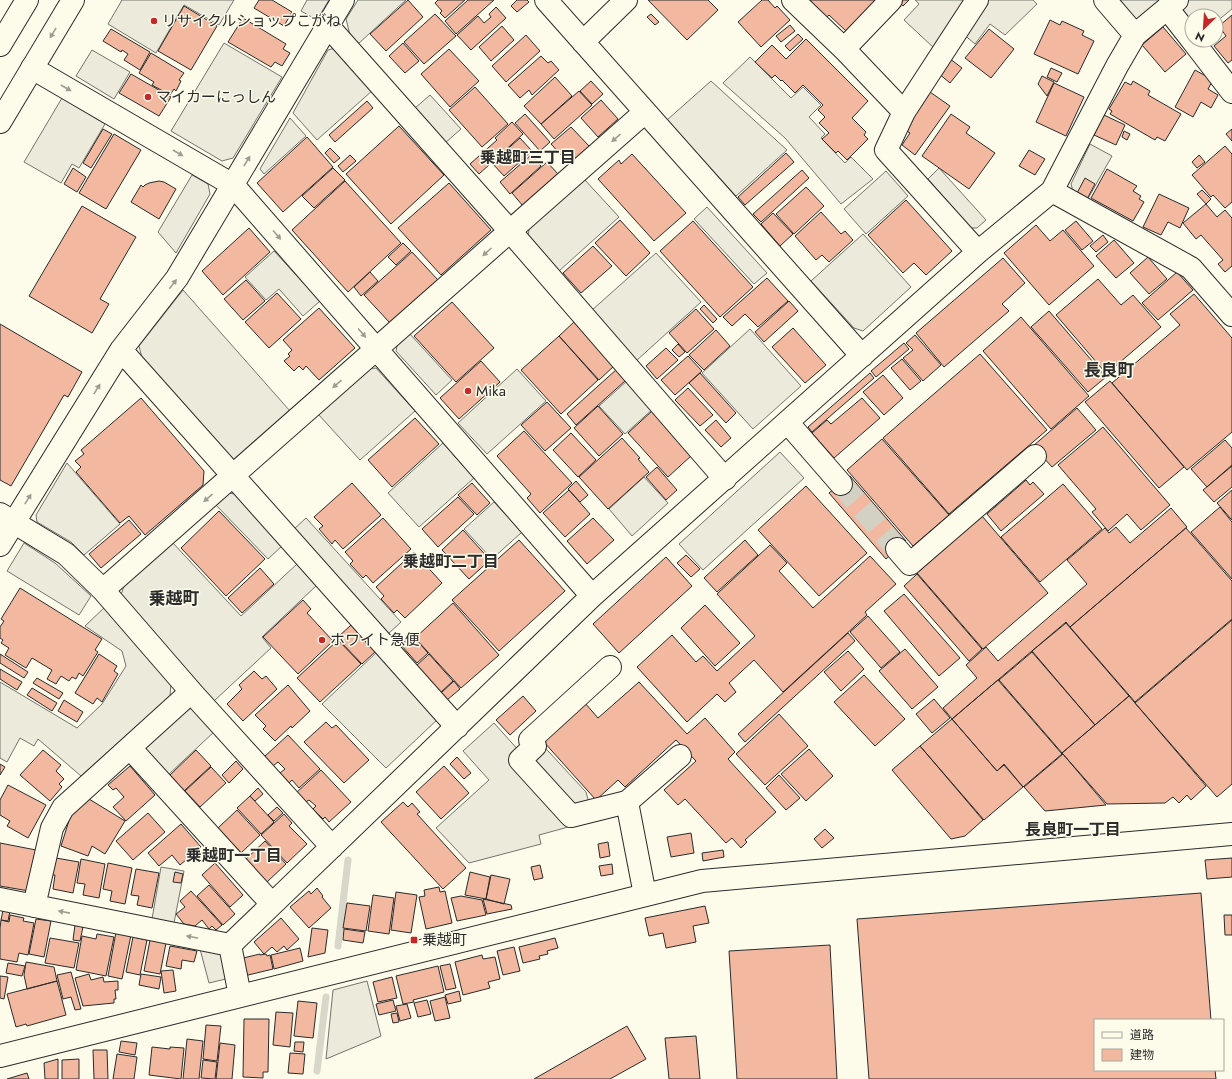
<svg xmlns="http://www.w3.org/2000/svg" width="1232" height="1079" font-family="Jost,'Noto Sans JP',sans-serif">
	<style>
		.parking { fill: #eceadb; stroke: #74746e }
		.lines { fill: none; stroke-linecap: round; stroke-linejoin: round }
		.stream { stroke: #d8d7c9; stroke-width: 7 }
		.building { fill: #f2b8a0; stroke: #2b2b2b }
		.minor-tunnel { stroke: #d3d1c4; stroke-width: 22; stroke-dasharray: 22 11; stroke-linecap: butt }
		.minor-casing { stroke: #2b2b2b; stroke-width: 24 }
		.major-casing { stroke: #2b2b2b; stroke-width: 24 }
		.minor { stroke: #fdfbea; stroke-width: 22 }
		.major { stroke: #fdfbea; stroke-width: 22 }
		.oneway { fill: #9e9d94 }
		.poi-dot { fill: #c62828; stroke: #fdfbea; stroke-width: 1.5 }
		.labels { text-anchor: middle; stroke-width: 3; stroke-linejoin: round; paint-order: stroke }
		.poi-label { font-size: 15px; fill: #2b2b2b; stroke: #fdfbea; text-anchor: start }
		.neighbourhood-label { font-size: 16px; font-weight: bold; fill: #2b2b2b; stroke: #fdfbea }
		.quarter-label { font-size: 17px; font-weight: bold; fill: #2b2b2b; stroke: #fdfbea }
	</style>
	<rect width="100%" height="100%" fill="#fdfbea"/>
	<path class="parking" d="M122,0H234L219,25L184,5L156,53L108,24Z
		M307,0H329L317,20L301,11Z
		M358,0H406L358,44L350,35L346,19Z
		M915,0H969L935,49L904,20L919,4Z
		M983,0H1033L1037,4L1005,35L990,24L975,44L962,33Z
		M1111,0H1161L1132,24Z
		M1188,0H1232V9L1216,22V16H1192V24L1182,10L1183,4Z
		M224,43L282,77L233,158L222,161L171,131Z
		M335,48L373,90L317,140L293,113L328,50Z
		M92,50L130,72L114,99L76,76Z
		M750,57L791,98L803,87L821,105L809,117L825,134L821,138L845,163L851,157L873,179L841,204L785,138L723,83Z
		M711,81L787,150L736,196L667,120Z
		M430,95L461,129L445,143L414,109Z
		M62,98L105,124L79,168L72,164L61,183L24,162Z
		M290,118L306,136L264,174L260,169Z
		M1090,144L1112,156L1086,202L1074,195L1071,184Z
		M939,168L986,220L977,228H971L928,179Z
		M886,171L908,196L866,234L844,209Z
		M192,175L208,184L210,194L176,253L158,232Z
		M584,179L619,217L559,271L528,237L529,229Z
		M707,207L767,273L754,284L694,219Z
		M863,234L911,287L863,331L854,328L811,281Z
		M274,251L320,301L303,316L279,289L266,300L245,277Z
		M656,253L701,302L636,361L591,311Z
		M183,290L290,411L234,461L142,358L139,346Z
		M750,329L801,386L753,429L702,373Z
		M410,334L452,380L436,395L396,351L397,346Z
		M376,368L415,411L360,460L318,414L368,369Z
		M517,369L546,401L487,454L458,423Z
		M628,380L654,408L625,434L599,406Z
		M443,443L474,478L419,527L388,493Z
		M780,452L804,478L703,570L679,544Z
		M67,463L120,524L84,555L71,542L37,522L36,515Z
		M644,477L668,503L632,536L609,509Z
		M228,493L235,494L283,545L268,559L215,504Z
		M494,502L522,532L492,559L464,529Z
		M306,518L401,622L388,634L293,530Z
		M172,542L241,616L297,564L317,585L262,637L271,648L214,701L121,595L124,586Z
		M24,543L55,563L91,596L79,615L7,571Z
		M105,607L171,683L170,696L81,776L38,739L34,746L20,738L7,762L0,758V682L77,728L102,704L126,666L122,651L85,626Z
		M377,652L439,718L386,768L322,704Z
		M187,708L193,709L215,731L168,775L146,752V746Z
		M494,723L520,752L536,738L586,792L594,820L539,835L541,844L469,863L436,828L489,780L463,751Z
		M161,867L184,871L174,923L152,919Z
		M200,949L224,953L230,978L209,983Z
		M367,981L381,1036L326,1059L333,990Z"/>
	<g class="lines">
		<path class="stream" d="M338,946L348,860
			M317,1071L326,997"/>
	</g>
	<path class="building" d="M259,0H272L292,12L284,26L254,8Z
		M408,0L423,17L386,51L370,34Z
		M438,0H465L445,18L440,13L442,11L435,3Z
		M468,0H494L456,34L445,21Z
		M517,0H527L529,2L517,12L511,6Z
		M648,0H708L718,10L687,40Z
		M762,0H768L775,8L777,6L790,20L761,47L738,22Z
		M808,0H876L846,31L829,15L826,18Z
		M897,0H909L903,6Z
		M184,6L217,26L191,70L158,51Z
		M496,7L506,18L471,50L457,35L478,16L484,23L491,17L489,14Z
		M435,14L456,36L424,64L404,42Z
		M651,14L659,22L655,25L647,17Z
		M1232,15V60L1228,63L1214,46L1226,36L1219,26Z
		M243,18L286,44L283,49L290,53L282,66L275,62L271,67L228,42Z
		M1050,20L1060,25L1062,21L1084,31L1082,35L1094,41L1078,74L1034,54Z
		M790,25L795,31L781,42L776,36Z
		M502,26L514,40L491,61L479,47Z
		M1163,27L1186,54L1165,72L1142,45Z
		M111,29L150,52L140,70L124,60L128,54L122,50L121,52L103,41Z
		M989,29L1014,49L991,78L965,58Z
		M798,34L803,39L790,51L785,46Z
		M526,35L540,51L506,82L492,66Z
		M806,39L868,101L852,118L866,132L864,135L868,139L847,160L838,151L836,153L822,139L829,133L819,123L825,117L818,110L823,105L803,85L795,93L782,80L781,81L775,75L772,78L755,62L772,45L786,59Z
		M403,43L419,61L405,73L389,56Z
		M449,49L479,81L450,107L421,74Z
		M151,53L184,73L179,80L181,81L176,91L174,89L170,95L152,85L154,82L139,73Z
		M541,56L548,63L551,61L559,70L532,95L529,90L520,98L508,85Z
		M949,58L962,68L950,83L938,73Z
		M1051,68L1062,73L1057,82L1047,77Z
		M1195,70L1213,80L1208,89L1218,95L1211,108L1201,102L1193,117L1175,107Z
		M131,74L171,97L159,116L119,93Z
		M1042,76L1054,82L1047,96L1038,84Z
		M555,77L572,96L541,124L524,106Z
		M591,81L603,94L592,104L580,91Z
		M1133,81L1150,91L1148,95L1181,114L1165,141L1157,137L1155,140L1110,114L1112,111L1109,109L1125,82L1131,85Z
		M1054,83L1084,97L1066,136L1036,122Z
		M475,87L508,124L482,147L449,110Z
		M579,91L592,105L554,139L541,124Z
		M930,92L950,106L915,155L902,145L910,133L904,129Z
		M601,100L618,119L598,137L581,118Z
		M367,101L373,108L335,142L329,135Z
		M525,114L550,142L540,151L515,123Z
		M951,114L970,127L966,133L995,153L969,189L922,156Z
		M1104,115L1125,125L1116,145L1094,135Z
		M512,122L523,134L479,174L470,164L497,140L495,138Z
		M399,126L444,175L391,224L346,174Z
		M571,127L590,147L570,165L551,144Z
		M103,129L112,134L91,168L83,163Z
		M1232,129V141L1226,134Z
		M1124,131L1130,134L1127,140L1122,137Z
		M114,134L141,150L106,209L79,193Z
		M307,137L333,167L283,212L257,183Z
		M520,138L532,151L504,176L492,163Z
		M1225,146L1232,154V202L1225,208L1213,195L1211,197L1192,175Z
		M330,148L340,158L334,163L325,153Z
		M1029,150L1045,159L1035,175L1019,166Z
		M786,153L794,162L745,205L738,197Z
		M632,154L686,213L654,241L598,179L619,160L621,164Z
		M350,155L356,161L343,172L338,166Z
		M531,155L541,166L510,194L500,182Z
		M1199,155L1205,162L1197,168L1192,162Z
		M547,162L558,174L523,206L512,193Z
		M73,168L86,177L77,192L64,184Z
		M333,168L345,180L314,208L302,196Z
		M1107,169L1137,186L1133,191L1141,196L1139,199L1144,202L1133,221L1091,198Z
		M802,170L809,178L761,222L753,214Z
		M1085,178L1095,184L1086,201L1076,195Z
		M159,181L164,182L176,189L159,219L131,202L141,185L143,187L145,185L149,183Z
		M345,181L401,243L348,292L292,230Z
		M449,183L491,230L441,275L398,228Z
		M806,187L824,206L794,234L776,214Z
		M1202,190L1211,199L1206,204L1197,194Z
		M1159,194L1189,208L1180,228L1168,222L1161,235L1143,227Z
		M906,200L952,251L926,275L914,263L903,273L868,235Z
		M1206,204L1217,217L1225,210L1232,218V266L1225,272L1218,264L1223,260L1201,235L1196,239L1183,223Z
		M82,206L136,237L100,299L109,304L92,333L29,296Z
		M821,212L841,234L845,231L853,240L829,262L822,255L816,260L795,236Z
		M773,213L793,234L780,246L761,224Z
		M620,220L650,253L626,276L595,243Z
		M693,221L753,287L720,317L660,251Z
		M1076,221L1093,241L1082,250L1065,230Z
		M1036,225L1050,241L1063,230L1094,266L1049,305L1004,253Z
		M249,228L270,252L223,295L202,271Z
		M1103,235L1108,242L1096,252L1090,246Z
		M1114,240L1134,263L1116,278L1096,256Z
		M403,243L411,251L396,265L388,257Z
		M593,246L612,266L581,293L563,273Z
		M412,252L438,280L390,323L364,295Z
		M1148,257L1167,279L1149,294L1130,273Z
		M1003,258L1025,283L1002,304L1009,311L944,367L916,333Z
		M370,272L378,281L361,296L354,287Z
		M1177,272L1193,290L1158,320L1142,303Z
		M767,278L788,301L758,327L745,314L732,326L723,317Z
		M1098,279L1121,305L1133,295L1161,327L1112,369L1109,367L1104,371L1056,315Z
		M246,280L265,301L243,320L224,299Z
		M277,293L301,319L269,348L245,322Z
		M1194,294L1232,338V432L1187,470L1112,383L1180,325L1170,314Z
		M789,301L798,311L764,342L755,332Z
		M452,302L494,348L456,382L414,336Z
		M704,305L717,319L713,323L700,309Z
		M319,308L355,348L319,380L306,366L303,370L299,366L294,371L284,361L290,356L288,354L292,350L283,340Z
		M696,309L714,329L687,353L669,333Z
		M1049,311L1106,377L1088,392L1031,327Z
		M1021,317L1089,396L1051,429L983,351Z
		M574,322L614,366L599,380L559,336Z
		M0,324L82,372L68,397L64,395L11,486L0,480Z
		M793,328L826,365L805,383L772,347Z
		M716,330L730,346L704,370L689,355Z
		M915,335L941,365L923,381L903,358L913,350L906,343Z
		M559,336L598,380L561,414L521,370Z
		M904,343L909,349L876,377L871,371Z
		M678,344L685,352L679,357L672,350Z
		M666,348L678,360L657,379L646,366Z
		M980,354L1047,430L949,514L883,438Z
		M688,356L702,371L675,395L661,380Z
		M902,359L921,381L910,390L891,368Z
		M481,361L500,382L459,419L440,398Z
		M617,369L626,380L576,425L567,414Z
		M700,373L736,413L726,423L689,383Z
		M870,373L874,378L812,432L808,427Z
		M883,375L903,398L884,415L863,392Z
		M1110,381L1184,467L1159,488L1085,402Z
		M688,388L713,415L700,426L675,400Z
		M141,398L204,471L203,485L145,535L129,516L120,523L76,472L81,467L75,461L84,454L81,450Z
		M862,398L880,418L834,458L812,433L827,420L831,424Z
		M547,402L571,428L545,451L521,425Z
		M598,406L623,434L599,456L574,428Z
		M1077,408L1096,430L1052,467L1033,446Z
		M652,411L692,455L668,477L628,433Z
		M415,418L439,444L392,487L368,460Z
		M716,420L731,438L721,447L705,430Z
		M1103,427L1170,505L1141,530L1127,514L1108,531L1092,512L1096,509L1058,465Z
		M524,431L572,483L540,513L527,498L531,494L497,456Z
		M571,433L596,460L578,477L553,450Z
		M622,438L640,458L638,459L649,472L608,509L579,477Z
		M882,439L949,515L913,546L847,470Z
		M1225,440L1232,448V465L1207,487L1191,469Z
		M1232,466V487L1214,502L1203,490Z
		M657,467L677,490L666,500L646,477Z
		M850,476L906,541L886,559L829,493Z
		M1026,480L1030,485L1033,482L1044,494L1001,531L987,514Z
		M576,481L588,495L580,502L568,489Z
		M352,483L381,515L343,549L335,540L332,544L319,529L323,526L314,517Z
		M472,483L490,503L477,515L458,495Z
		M1063,484L1102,529L1040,582L1001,537Z
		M806,486L867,553L819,596L758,530Z
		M569,490L590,514L565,537L543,513Z
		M1232,490V520L1217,503Z
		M458,497L474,514L438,547L422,529Z
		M1220,507L1232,522V579L1191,532Z
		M1171,508L1187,527L1070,627L1066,622L952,719L943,708L977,678L966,665L986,647L998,661L1087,584L1067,560L1105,528L1109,533L1116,527L1130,543Z
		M219,511L265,559L226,596L181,548Z
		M982,516L1048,593L983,649L917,573Z
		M383,518L411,549L373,583L366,575L363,578L350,564L353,561L345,552Z
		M593,518L614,540L587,564L567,541Z
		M129,520L141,534L101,568L89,554Z
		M1186,528L1232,581V619L1135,702L1070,627Z
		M463,530L490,560L469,579L442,550Z
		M519,540L565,591L499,651L452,600Z
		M745,540L758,555L717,592L704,578Z
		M770,545L787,563L779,571L813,608L870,556L896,584L865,612L867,615L783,692L754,660L729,683L736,692L725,702L717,694L687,722L637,667L672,635L696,662L703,656L717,671L755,636L717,594Z
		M414,552L442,583L405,618L397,610L394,613L381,599L384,596L376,587Z
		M686,555L700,569L691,577L677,563Z
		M666,557L692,586L619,653L593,624Z
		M260,568L274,584L242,613L228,598Z
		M917,574L982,649L969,661L904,586Z
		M20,588L102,639L95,650L98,652L83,676L79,673L76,679L72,677L69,681L61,676L56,684L47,679L52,670L32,658L26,668L5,655L9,648L1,643L3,640L0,638V627L4,621L1,619Z
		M904,594L960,658L939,676L884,611Z
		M303,600L311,609L307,613L333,641L298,674L263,637Z
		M453,603L499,655L461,688L415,638Z
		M705,605L740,643L715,666L681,628Z
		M868,616L900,652L881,668L850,632Z
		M1232,620V784L1217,797L1135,703Z
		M1066,623L1129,696L1095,725L1032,651Z
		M351,625L376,651L362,664L337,638Z
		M848,633L855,641L745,742L738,734Z
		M412,635L428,653L417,663L401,645Z
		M338,640L361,664L320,702L297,678Z
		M905,649L938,687L912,709L879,671Z
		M848,651L864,669L841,691L824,672Z
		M1032,652L1095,725L1062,753L999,680Z
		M0,654L28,672L24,678L0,663Z
		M99,654L117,666L114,671L118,674L102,702L97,698L93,704L75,693Z
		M429,654L453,681L440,693L416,666Z
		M0,669L22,682L17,690L0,679Z
		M254,671L262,679L266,676L277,689L243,721L227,704L242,689L239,685Z
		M864,675L905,719L875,746L834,702Z
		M37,678L63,693L59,699L33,683Z
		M998,680L1062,754L1023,787L1004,764L997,771L952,719Z
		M454,681L460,689L447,700L441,693Z
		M639,682L687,734L705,718L735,752L728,759L776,812L745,840L747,842L741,848L732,838L726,843L685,799L678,805L664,790L696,761L676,740L625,787L618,780L596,800L543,741L585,703L598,718Z
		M288,685L310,711L292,728L291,726L275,741L263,729L266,726L255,715Z
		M32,688L57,703L52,711L27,695Z
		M523,696L536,711L510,735L496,720Z
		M1129,696L1206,786L1191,800L1187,795L1179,803L1173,797L1165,803L1107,804L1062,753Z
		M934,699L950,718L932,733L916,714Z
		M64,700L83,712L77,722L58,711Z
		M779,714L808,746L765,785L736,754Z
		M952,719L997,771L1004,765L1023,787L984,820L920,746Z
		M326,722L332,728L336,725L369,760L344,783L304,742Z
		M288,735L320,769L299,788L292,780L289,783L280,773L285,769L278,762L273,766L264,757Z
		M920,746L983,820L965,836L951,839L892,770Z
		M809,749L833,776L806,801L781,774Z
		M43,750L61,765L56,771L64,779L59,784L62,787L50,801L20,775Z
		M196,750L211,766L184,791L170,775Z
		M1063,754L1106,805L1045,811L1024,787Z
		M457,757L471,773L464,779L450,764Z
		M236,761L243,769L229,783L222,775Z
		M0,764L5,767L0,775Z
		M130,766L155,795L126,821L113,807L124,797L116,788L113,790L108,785Z
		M444,766L469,793L441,819L416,792Z
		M211,767L226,783L200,807L185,791Z
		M321,770L351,802L329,822L325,817L323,819L313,809L316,806L309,800L306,802L297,792Z
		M779,775L800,798L786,810L766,788Z
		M8,785L46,805L28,838L7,826L10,821L0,815V800Z
		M258,788L263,794L255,801L250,796Z
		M250,796L274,822L261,834L237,808Z
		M89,799L125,821L105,854L92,846L88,856L61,846L72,811Z
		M403,802L408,807L412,803L420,812L417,814L466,868L443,889L381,822Z
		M277,807L283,813L274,821L268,815Z
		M237,810L260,835L241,853L218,828Z
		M148,813L165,832L133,860L116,841Z
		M284,814L292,823L289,826L307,844L287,863L261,835Z
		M181,824L201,847L180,865L172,855L159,866L148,853Z
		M825,829L834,838L822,848L814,839Z
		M691,833L694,853L671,857L667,837Z
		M265,841L286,864L267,882L245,860Z
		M608,842L610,856L600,858L598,844Z
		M0,843L36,850L29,891L0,886Z
		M723,850L724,857L703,861L702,853Z
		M56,858L79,862L73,893L53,889L55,875H52Z
		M1232,858V877L1207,879L1205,860Z
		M81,859L105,864L99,898L83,895L85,884L77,883Z
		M108,863L132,868L125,904L110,901L112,891L103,889Z
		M215,863L243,895L230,907L202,875Z
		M612,864L613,874L601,876L599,866Z
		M540,865L543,878L534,880L531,867Z
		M136,869L159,873L152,908L137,905L139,896L131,895Z
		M175,872L183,874L181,883L173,882Z
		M470,872L490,877L486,899L465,895Z
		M491,875L510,879L504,904L486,899Z
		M209,885L235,914L223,925L197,896Z
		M439,887L440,892L445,891L452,923L426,929L419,897L425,896L424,890Z
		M317,888L323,896L322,897L331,908L309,928L290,907L309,891L311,894Z
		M191,891L222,925L216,930L212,926L209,929L202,920L195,926L184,924L176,914L185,907L180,901Z
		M396,892L417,895L411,933L391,930Z
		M1201,893L1211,1020H1095V1070H1215L1216,1079H869L857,919Z
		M373,895L394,898L389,934L368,931Z
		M461,896L482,900L486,915L457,921L451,898Z
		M483,899L511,905L512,909L487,914Z
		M347,903L370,906L366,931L343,928Z
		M705,906L709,923L693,926L696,942L666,948L663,933L649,936L645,918Z
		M3,910L10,911L8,921L1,920Z
		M10,915L24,918L23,921L34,923L28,955L19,953L17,962L0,959V928L1,920L9,922Z
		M1224,915H1232V935H1225Z
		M281,918L299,939L287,950L284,946L277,952L272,947L264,954L254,942Z
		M36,919L51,921L44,957L29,954Z
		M75,925L83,927L80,941L73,940Z
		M312,928L328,930L325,953L308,957Z
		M344,929L365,932L363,943L343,940Z
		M116,932L131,935L122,979L108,976Z
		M97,934L114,937L106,976L76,970L82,936L96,939Z
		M133,937L147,940L140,975L126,972Z
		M50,938L79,943L74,968L45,963Z
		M555,938L558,948L547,951L548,954L539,956L540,959L523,963L519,947Z
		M150,940L166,943L160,974L144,971Z
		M830,945L837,1079H737L729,951Z
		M170,946L197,951L194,962L182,960L181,969L166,966Z
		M514,947L520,971L503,975L497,951Z
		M300,948L303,961L274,969L271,955Z
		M260,954V955L266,954L267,956L270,955L273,969L244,976L239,959Z
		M482,955L483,959L495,957L500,979L488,982L490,988L463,995L455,962Z
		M26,962L54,967L57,981L27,989L24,975Z
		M8,963L25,966L22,976L6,973Z
		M450,964L456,988L446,990L440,966Z
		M438,966L444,992L413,1000L414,1002L403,1004L396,976Z
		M173,970L176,991L164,993L161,971Z
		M71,972L81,1009L75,1010L71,997L63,999L57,975Z
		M89,974L91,980L103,977L104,982L118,981V990H115L116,999H114V1003L83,1006L75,978Z
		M141,974L161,977L159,989L139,985Z
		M0,976L8,977L4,999L0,998Z
		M392,977L397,998L378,1002L373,982Z
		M57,981L66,1015L27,1026L26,1024L16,1027L7,994Z
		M459,991L461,1001L448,1004L445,995Z
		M445,997L450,1018L435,1021L430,1001Z
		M393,1000L396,1011L379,1015L376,1004Z
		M427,1000L431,1014L418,1017L414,1003Z
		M298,1001L317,1003L313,1038L294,1036Z
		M407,1004L411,1018L400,1021L396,1006Z
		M276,1012L293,1013L290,1047L273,1045Z
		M397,1013L399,1022L393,1023L391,1014Z
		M244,1019H269L268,1072H263V1078L243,1077Z
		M206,1025L221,1026L217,1061L203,1059Z
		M627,1026L646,1059L610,1079H534Z
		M696,1036L700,1079H669L665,1038Z
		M187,1039L203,1041L199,1079H183Z
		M121,1041L137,1043L135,1055L119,1052Z
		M295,1042H304L303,1052L294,1051Z
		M220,1043L235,1045L232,1079H216Z
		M152,1047L170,1049V1047L184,1048L181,1079L149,1075Z
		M93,1050H107L108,1079H94Z
		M290,1053L305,1054L303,1074L288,1073Z
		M117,1054L137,1057L134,1079H113Z
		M58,1059V1079H45L44,1063Z
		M79,1059V1079H62V1060Z
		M203,1060L217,1062L215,1079L201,1078Z
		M27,1073L29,1079H7Z"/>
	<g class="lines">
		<path class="minor-tunnel" d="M841,484L897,549"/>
		<defs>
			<path id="minor" d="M546,0L862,356
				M793,0L844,49L904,112L886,150L978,252
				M1105,0L1135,35
				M1167,8L1192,40
				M328,26L510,231L725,479
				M1192,40L1232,92
				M583,42L626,0
				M844,49L891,0
				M32,68L233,185L592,596
				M904,112L977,0
				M1052,191L1191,268L1232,315
				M121,350L457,727
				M788,423L841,484
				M0,514L66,554L103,590L194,695L332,847
				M0,545L121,350L177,278L343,0
				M897,549L910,564L1035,456
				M103,590L645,112
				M610,667L530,740L535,746L520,760L571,816L627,802
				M130,748L272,904
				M645,895L627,802L680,756
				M0,899L230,945
				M34,906L52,828L63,808L191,692
				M240,996L230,945L592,596L978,252L1052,191L1117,66L1135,35L1177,0
				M0,1056L702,881L1232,834"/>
			<path id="major" d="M0,45L27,0
				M0,122L73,0"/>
		</defs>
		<use href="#minor" class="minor-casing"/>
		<use href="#major" class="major-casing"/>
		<use href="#minor" class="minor"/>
		<use href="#major" class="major"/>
	</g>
	<defs><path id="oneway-solid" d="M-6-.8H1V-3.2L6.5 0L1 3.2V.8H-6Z"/></defs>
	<g class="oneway">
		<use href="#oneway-solid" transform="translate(53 33) rotate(121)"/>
		<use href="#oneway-solid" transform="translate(66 88) rotate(30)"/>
		<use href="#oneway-solid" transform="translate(616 138) rotate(139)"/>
		<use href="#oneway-solid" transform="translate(178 153) rotate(30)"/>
		<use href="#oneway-solid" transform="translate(247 161) rotate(-59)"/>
		<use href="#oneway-solid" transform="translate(277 235) rotate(49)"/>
		<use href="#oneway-solid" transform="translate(487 252) rotate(138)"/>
		<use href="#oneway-solid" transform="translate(173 284) rotate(-52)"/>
		<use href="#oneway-solid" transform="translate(362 333) rotate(49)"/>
		<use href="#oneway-solid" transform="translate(337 384) rotate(139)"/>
		<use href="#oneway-solid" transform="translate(97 389) rotate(-58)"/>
		<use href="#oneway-solid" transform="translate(208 498) rotate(139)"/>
		<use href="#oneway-solid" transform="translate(28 499) rotate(-58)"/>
		<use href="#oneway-solid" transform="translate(64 912) rotate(-169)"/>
		<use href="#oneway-solid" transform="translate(192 937) rotate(-169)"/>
	</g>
	<g class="poi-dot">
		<circle cx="154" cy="21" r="4"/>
		<circle cx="148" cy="97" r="4"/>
		<circle cx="468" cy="391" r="4"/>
		<circle cx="322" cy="640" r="4"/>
		<rect x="410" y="936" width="8" height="8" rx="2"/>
	</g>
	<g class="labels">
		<g class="poi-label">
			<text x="162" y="26">リサイクルショップこがね</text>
			<text x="156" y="102">マイカーにっしん</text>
			<text x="476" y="396">Mika</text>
			<text x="330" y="645">ホワイト急便</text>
			<text x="422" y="945">乗越町</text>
		</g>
		<g class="neighbourhood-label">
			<text x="528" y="163">乗越町三丁目</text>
			<text x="451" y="567">乗越町二丁目</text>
			<text x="1073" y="835">長良町一丁目</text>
			<text x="234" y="861">乗越町一丁目</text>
		</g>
		<g class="quarter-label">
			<text x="1109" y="376">長良町</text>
			<text x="174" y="604">乗越町</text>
		</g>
	</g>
	<rect x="1094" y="1019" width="130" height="52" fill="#fdfbea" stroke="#a9a89e"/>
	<rect x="1102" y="1032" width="20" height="6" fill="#fdfbea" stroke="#a9a89e"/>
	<text x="1130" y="1039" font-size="12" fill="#2b2b2b">道路</text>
	<rect x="1102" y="1049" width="20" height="12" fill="#f2b8a0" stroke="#a9a89e"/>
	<text x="1130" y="1059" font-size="12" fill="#2b2b2b">建物</text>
	<g transform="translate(1204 28) rotate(205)"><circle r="19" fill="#fdfbea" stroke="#a9a89e"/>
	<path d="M0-3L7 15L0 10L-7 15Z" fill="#c62828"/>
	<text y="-6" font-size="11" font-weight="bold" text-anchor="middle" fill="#2b2b2b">N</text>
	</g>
</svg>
